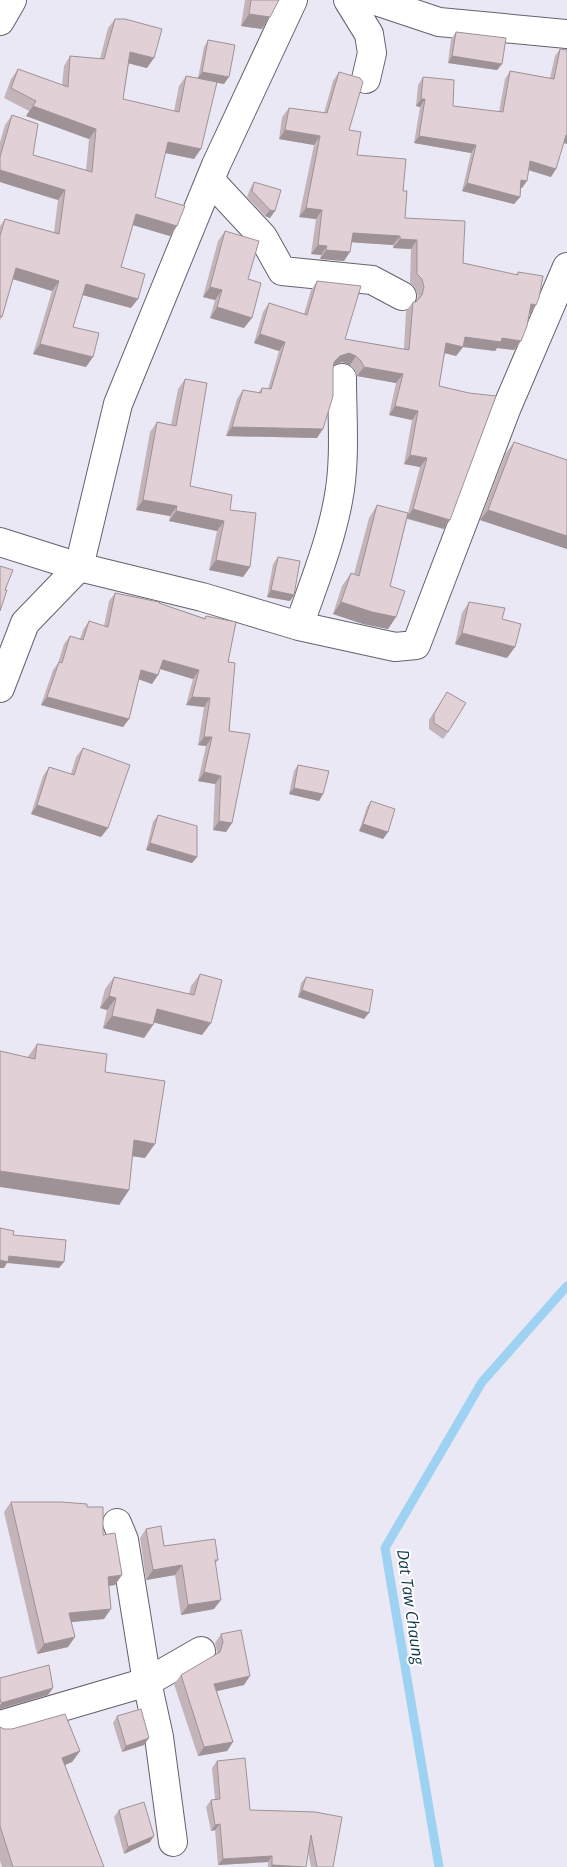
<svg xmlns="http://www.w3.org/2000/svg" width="567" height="1867" font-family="'Open Sans',sans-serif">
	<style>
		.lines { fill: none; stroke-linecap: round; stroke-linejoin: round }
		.stream { stroke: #9ed2f2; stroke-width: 9 }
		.minor-casing { stroke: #64626e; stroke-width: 30 }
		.minor { stroke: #fff; stroke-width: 28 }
		.wall { fill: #c2b4b9 }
		.shaded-wall { fill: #9e9296 }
		.building { fill: #e1d1d7; stroke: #9e9296 }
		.labels { text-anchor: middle; stroke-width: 4; stroke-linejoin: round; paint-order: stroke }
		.water-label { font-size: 16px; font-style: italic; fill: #0c374d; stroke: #fff }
	</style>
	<rect width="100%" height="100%" fill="#ebe8f5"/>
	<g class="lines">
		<path class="stream" d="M439,1867L385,1548L482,1382L567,1286"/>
		<defs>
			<path id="minor" d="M348,0L369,34L372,53L366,79
				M373,0L439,22L567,34
				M0,21L12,0
				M210,180L263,237L282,271L372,280L402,296
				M0,542L79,567L202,597L299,626L395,647L416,645L507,407L567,267
				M299,626C313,585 330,544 338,501C346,461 342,418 342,378
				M0,688L25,623L79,567L118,404L216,165L293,0
				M117,1523L124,1540L147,1682L159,1737L173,1842
				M0,1725L147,1682L201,1651"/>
		</defs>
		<use href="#minor" class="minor-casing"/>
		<use href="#minor" class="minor"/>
	</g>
	<path class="wall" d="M245,0H279L262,29L241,26Z
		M115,19L147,68L129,63L123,99L174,111L179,86L186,76L198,78L204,47L208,40L224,84L210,81L194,159L165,153L155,197L177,226L170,236L133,225L121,267L131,308L82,295L73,327L86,367L33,354L52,291L13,279L2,317L0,320V226L5,219L54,232L58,200L0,182V142L5,125L12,115L33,155L86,170L89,139L26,116L29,111L4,98L11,79L18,69L62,85L64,66L70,56L100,59L108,28Z
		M456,32L502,64L497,70L448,63L451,39Z
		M560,49L567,144L564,143L551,177L529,170L522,188H521L520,197L514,204L462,191L471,153L414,143L420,107L416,106L418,85L423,77L453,106L499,112L505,79L510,71L550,78L555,56Z
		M339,72L349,130L357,155L403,191L405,218L463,263L516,275L518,272L536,305L530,314H529L521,341L514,350L497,348L495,351L463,347L456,356L445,353L439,386L444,529L407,519L390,586L396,617L388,629L363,624L333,614L342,586L351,573L354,574L369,518L377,505L408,513L420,467L404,464L412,420L389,415L396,383L357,376L355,370L350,365L342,362L334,365L317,438L226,436L237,399L243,390L258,393L262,388L268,389L279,351L254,343L263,312L269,303L304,314L311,290L317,281L345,339L404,349L406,311L413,302H416L418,296L415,288L410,283L411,249L393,248V245L352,242L344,261L320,259L321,255L311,254L316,219L299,217L314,145L279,139L282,117L289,108L324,113L333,81Z
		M254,182L281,190L270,218L265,216L247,197L250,189Z
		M225,231L248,279L244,328L210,318L215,300L203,297L218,241Z
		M185,379L190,486L230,510L250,567L243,577L209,570L217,531L169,521L170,516L136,510L150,432L157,422L171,425L178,389Z
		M514,442L567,460V549L480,520L506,453Z
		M278,557L294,595L290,601L267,597L273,564Z
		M115,593L159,603L204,618L206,616L228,662L232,823L226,832L213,830L215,784L198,781L206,746L198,745L204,707L186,705L193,679L160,669L152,684L139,679L129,719L123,727L41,705L53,670L58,663L64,644L70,636L80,639L83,630L89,621L104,626L109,601Z
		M469,602L502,619L507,658L455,644L462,613Z
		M447,692L448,732L443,739L429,729V720Z
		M83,748L108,828L101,837L31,814L43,776L49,767L71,774L76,757Z
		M298,765L323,794L319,801L289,794L294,771Z
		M371,801L388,832L383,839L359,831L367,807Z
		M158,815L197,857L192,863L146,850L153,822Z
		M200,974L202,1035L154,1022L153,1025L144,1038L103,1028L107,1010L100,1008L105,989L114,977L189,994L191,986Z
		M306,977L364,1019L298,997L301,983Z
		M37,1044L105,1072L145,1158L132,1156L129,1190L119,1205L27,1058Z
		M11,1502L87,1507L103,1535L115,1585L109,1586L104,1619L71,1622L68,1647L37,1654L4,1512Z
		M146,1529L164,1546L218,1560L215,1564L214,1609L181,1615L175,1575L146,1580L140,1538Z
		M221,1634L244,1685L217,1691L233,1742L227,1751L198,1756L174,1684L181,1675L216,1655L217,1652L215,1643Z
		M117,1716L144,1745L122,1752L113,1723Z
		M0,1727L4,1729L80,1751L72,1762L65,1765L104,1867H2L0,1861Z
		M217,1761L250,1810L315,1812L333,1867H311L308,1851L305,1867H268V1862L218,1865L215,1830L211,1831L206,1807L211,1800L215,1799L212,1768Z
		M119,1810L150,1842L124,1854L114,1817Z"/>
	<path class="shaded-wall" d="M249,14L270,17L262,29L241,26Z
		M130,52L154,58L147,68L123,62Z
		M452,56L502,64L497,70L448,63Z
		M202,72L229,77L224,84L197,79Z
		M421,99H425L420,107L416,106Z
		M33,106L96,129L89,139L26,116Z
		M285,130L320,136L314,145L279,139Z
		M566,135H567V144L561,142Z
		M419,136L476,145L471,153L414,143Z
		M168,142L201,149L194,159L161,152Z
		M530,161L556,169L551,177L525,169Z
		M0,170L65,190L58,200L0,182Z
		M521,180L527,181L522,188L516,187Z
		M467,183L520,197L514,204L462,191Z
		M306,208L322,210L316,219L299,217Z
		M270,210L275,211L270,218L265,216Z
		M136,214L177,226L170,236L129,224Z
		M353,233L400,236L393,245L347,242Z
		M400,239L417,240L411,249L393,248Z
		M318,245L327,246L321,255L311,254Z
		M326,250L350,252L344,261L320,259Z
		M16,268L59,281L52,291L9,278Z
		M86,284L138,299L131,308L79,294Z
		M210,287L222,290L215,300L203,297Z
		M531,304L536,305L530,314L525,313Z
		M217,307L252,318L244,328L210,318Z
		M260,334L285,342L279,351L254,343Z
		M465,337L502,338L521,341L514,350L497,348L495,351L463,347L456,356L440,352L446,343Z
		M40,344L93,357L86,367L33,354Z
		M349,353L356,356L350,365L342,362L334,365V362L340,356Z
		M364,367L403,374L396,383L357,376Z
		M395,406L418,411L412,420L389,415Z
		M232,427L323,429L317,438L226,436Z
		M410,455L427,458L420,467L404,464Z
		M143,500L177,506L170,516L136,510Z
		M413,509L450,520L444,529L406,518Z
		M488,510L567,536V549L480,520Z
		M176,511L224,521L217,531L169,521Z
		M216,560L250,567L243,577L209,570Z
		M271,590L294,595L290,601L267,597Z
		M341,602L396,617L388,629L363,624L333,614Z
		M462,633L515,647L507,658L455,644Z
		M163,660L199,670L193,679L157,668Z
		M141,670L158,675L152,684L135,678Z
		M47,697L129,719L123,727L41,705Z
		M192,697L210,698L204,707L186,705Z
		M204,737H212L206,746L198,745Z
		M204,772L221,776L215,784L198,781Z
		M294,788L323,794L319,801L289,794Z
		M37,805L108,828L101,837L31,814Z
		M219,821L232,823L226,832L213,830Z
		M363,824L388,832L383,839L359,831Z
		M150,843L197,857L192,863L146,850Z
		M302,990L369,1013L364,1019L298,997Z
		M109,996L116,998L107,1010L100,1008Z
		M157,1009L211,1023L202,1035L148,1021Z
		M112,1016L153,1025L144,1038L103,1028Z
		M134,1140L155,1144L145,1158L124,1155Z
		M0,1171L129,1190L119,1205L0,1187Z
		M9,1256L64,1262L59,1268L7,1263L4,1268H0V1260Z
		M182,1565L175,1575L146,1580L153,1570Z
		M122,1575L115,1585L101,1587L108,1577Z
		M221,1600L214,1609L181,1615L188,1605Z
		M111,1609L104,1619L62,1623L69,1613Z
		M75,1637L68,1647L37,1654L44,1644Z
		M250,1676L244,1685L208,1693L214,1684Z
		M53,1688L48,1695L0,1709V1705L1,1703Z
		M149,1738L144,1745L122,1752L126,1746Z
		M233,1742L227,1751L198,1756L204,1747Z
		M80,1751L72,1762L55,1769L62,1758Z
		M220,1824L215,1830L211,1831L215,1825Z
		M154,1836L150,1842L124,1854L128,1847Z
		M272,1856L268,1862L218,1865L223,1859Z
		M272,1865L305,1867H271Z"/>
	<path class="building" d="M251,0H279L270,17L249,14Z
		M115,19H125L162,29L154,58L130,52L123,99L179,112L186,76L217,82L201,149L168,142L155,197L185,206L177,226L136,214L121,267L145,274L138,299L86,284L73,327L99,333L93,357L40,344L59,281L16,268L2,317L0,316V236L5,219L59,234L65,190L0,170V157L12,115L38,124L33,155L92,172L96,129L33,106L36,101L11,88L18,69L68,87L70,56L104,59Z
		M456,32L506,38L502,64L452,56Z
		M208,40L235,45L229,77L202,72Z
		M560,49L567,50V135H566L556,169L530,161L527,181L521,180L520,197L467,183L476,145L419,136L425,99H421L423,77L454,80L453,106L503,112L510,71L554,79Z
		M339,72L360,78L363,82L349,130L361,132L357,155L406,159L403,191H407L405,218L465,221L463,263L518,275V272L543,276L539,298L536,305L531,304L527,326L521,341L502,338L501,342L465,337L463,347L446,343L439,386L469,393L496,396L450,520L413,509L427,458L410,455L418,411L395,406L403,374L364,367L361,361L356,356L349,353L340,356L334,362L333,369V396L323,429L232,427L243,390L261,393L262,388L271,389L285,342L260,334L269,303L307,315L317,281L361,286L345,339L409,350L413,302H416L422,295L424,287L422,279L417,274V240L400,239V236L353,233L350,252L326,250L327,246L318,245L322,210L306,208L320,136L285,130L289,108L327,113Z
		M254,182L281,190L275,211L270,210L252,191Z
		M225,231L259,241L248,279L261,283L252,318L217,307L222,290L210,287Z
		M185,379L207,383L190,486L232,495L230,510L256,513L250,567L216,560L224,521L176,511L177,506L143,500L157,422L176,426Z
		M514,442L567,460V536L488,510Z
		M377,505L408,513L390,586L405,591L396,617L372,612L341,602L351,573L359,576Z
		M278,557L300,561L294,595L271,590Z
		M0,566L13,570L5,590H7L0,611Z
		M115,593L159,602V603L205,619L206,616L236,622L228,662L235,663L229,731L250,734L232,823L219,821L221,776L204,772L212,737H204L210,698L192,697L199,670L163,660L158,675L141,670L129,719L47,697L59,662L62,663L70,636L83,640L89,621L108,627Z
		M469,602L505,608L502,619L521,624L515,647L462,633Z
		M447,692L466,703L448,732L434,723V714Z
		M83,748L130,765L108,828L37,805L49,767L74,775Z
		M298,765L329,771L323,794L294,788Z
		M371,801L395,809L388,832L363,824Z
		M158,815L197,826V857L150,843Z
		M200,974L222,980L211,1023L157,1009L153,1025L112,1016L116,998L109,996L114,977L194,995Z
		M306,977L373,990L369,1013L302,990Z
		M37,1044L107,1054L105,1072L165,1081L155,1144L134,1140L129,1190L0,1171V1051L35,1059Z
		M0,1228L14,1231L13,1235L66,1240L64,1262L9,1256L8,1262L0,1260Z
		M11,1502H61L87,1504V1507H103V1535L115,1533L122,1575L108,1577L111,1609L69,1613L75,1637L44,1644Z
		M161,1526L164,1546L215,1539L218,1560H215L221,1600L188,1605L182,1565L153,1570L146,1529Z
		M241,1630L250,1676L214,1684L233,1742L204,1747L181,1675L220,1652L223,1642L221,1634Z
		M49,1665L53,1688L1,1703L0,1698V1678Z
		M141,1709L149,1738L126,1746L117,1716Z
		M65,1714L80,1751L62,1758L104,1867H13L0,1826V1727L4,1729H12Z
		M245,1758L250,1810L315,1812L342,1817L333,1867H317L311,1835L306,1867L272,1865V1856L223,1859L220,1824L215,1825L211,1800L220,1799L217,1761Z
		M144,1802L154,1836L128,1847L119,1810Z"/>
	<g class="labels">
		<g class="water-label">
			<text transform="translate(411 1607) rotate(82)" y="6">Dat Taw Chaung</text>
		</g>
	</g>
</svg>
